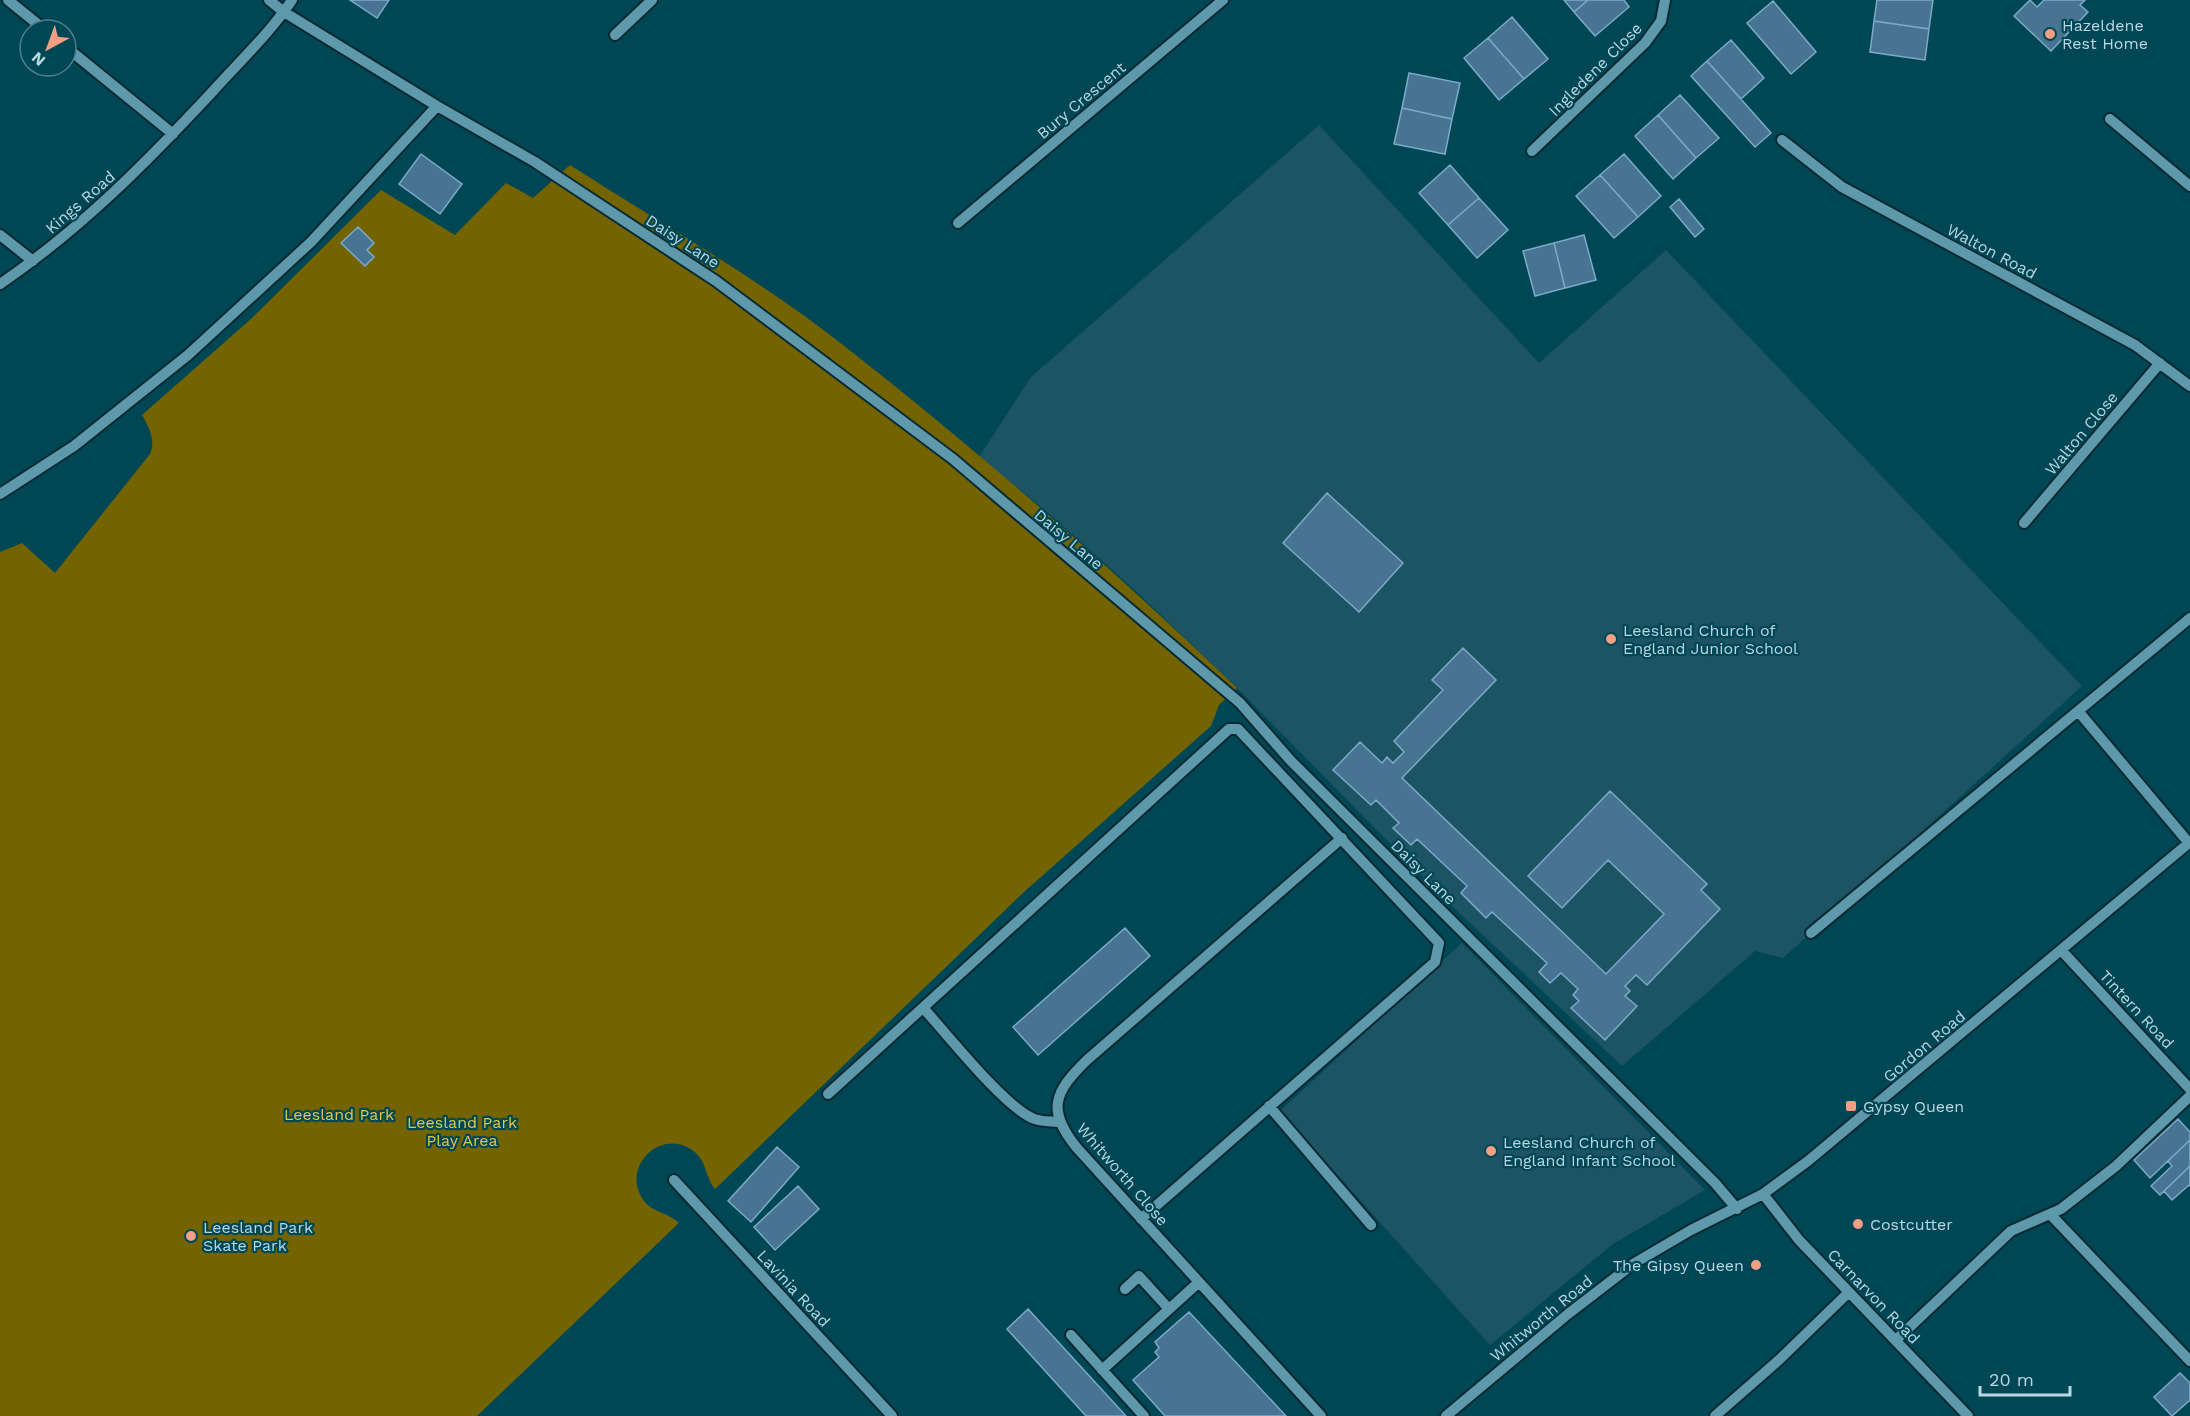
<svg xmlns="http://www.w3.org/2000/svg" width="2190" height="1416" font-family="'Work Sans',sans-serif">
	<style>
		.built { fill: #1d5463 }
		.green { fill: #736401 }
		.building { fill: #477491; stroke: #7caac9; stroke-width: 1.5 }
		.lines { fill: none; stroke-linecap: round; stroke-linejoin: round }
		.minor-casing { stroke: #092a33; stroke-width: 14 }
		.minor { stroke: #5e99ab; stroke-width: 10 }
		.poi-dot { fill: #f39f84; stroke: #004756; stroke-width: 2 }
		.labels { text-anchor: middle; stroke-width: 4.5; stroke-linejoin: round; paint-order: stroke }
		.poi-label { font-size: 16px; fill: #bad7e1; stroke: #004756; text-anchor: start }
		.street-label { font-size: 16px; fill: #bad7e1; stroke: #004756 }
		.park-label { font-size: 16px; fill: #e0c949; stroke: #004756 }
	</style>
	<rect width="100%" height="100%" fill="#004756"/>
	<path class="built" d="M1319,125L1539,363L1666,250L2082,686L1783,958L1755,951L1622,1066L1451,905L1237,688L1137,592L1046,511L979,457L1031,377Z
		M1462,943L1705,1190L1613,1244L1490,1345L1280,1111Z"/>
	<path class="green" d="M570,165C660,223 758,278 843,345C980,452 1111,567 1237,688L1219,705L1211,726L1024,892L715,1189C705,1177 707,1160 692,1150C661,1128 622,1166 642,1198C651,1213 668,1212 679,1223L477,1416H0V552L22,543L55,573L150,454C156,441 149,427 142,415L252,318L381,190L455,235L506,183L533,198Z"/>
	<path class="building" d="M350,0H389L377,18Z
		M1564,0H1588L1574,12Z
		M1588,0H1624L1629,7L1595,36L1574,12Z
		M1877,0H1933L1929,29L1874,21Z
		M2030,0L2037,7L2044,0H2085L2080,5L2088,12L2051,51L2014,16Z
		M1773,1L1816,52L1791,74L1747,23Z
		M1512,17L1548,59L1524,79L1488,38Z
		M1874,21L1929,29L1925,60L1870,52Z
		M1488,38L1524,79L1499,100L1464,58Z
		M1731,40L1764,78L1741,99L1707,61Z
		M1707,61L1771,133L1755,147L1691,76Z
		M1409,73L1460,83L1452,119L1402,108Z
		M1680,95L1719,138L1696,158L1658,115Z
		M1402,108L1452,119L1445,154L1394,144Z
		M1658,115L1696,158L1673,179L1635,136Z
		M421,154L462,184L440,214L399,184Z
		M1624,154L1661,196L1638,217L1600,175Z
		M1450,165L1479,198L1448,225L1419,193Z
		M1600,175L1638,217L1614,238L1576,196Z
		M1479,198L1508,230L1477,258L1448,225Z
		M1679,199L1704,229L1695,237L1670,207Z
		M358,227L374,243L367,250L374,257L365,266L341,243Z
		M1584,235L1596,280L1565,288L1554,243Z
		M1554,243L1565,288L1535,296L1523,251Z
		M1327,493L1403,563L1359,612L1283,543Z
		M1463,648L1496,680L1402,778L1606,974L1664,914L1608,860L1562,908L1528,876L1610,791L1707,884L1701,890L1720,909L1647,985L1636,975L1625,986L1630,991L1625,996L1637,1006L1605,1040L1571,1008L1579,1001L1573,995L1578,989L1561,973L1550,983L1539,972L1547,963L1492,912L1486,918L1461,893L1467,886L1417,839L1411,845L1393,828L1399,823L1376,800L1371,805L1333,770L1360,742L1382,763L1387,757L1393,763L1404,752L1394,741L1443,690L1432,680Z
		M1125,928L1150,956L1038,1055L1013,1027Z
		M2178,1119L2190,1132V1140L2150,1178L2134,1160Z
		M2190,1140V1166L2160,1195L2151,1186L2172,1166L2168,1161Z
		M777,1147L799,1167L751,1222L728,1201Z
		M2190,1166V1186L2189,1185L2172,1200L2164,1191Z
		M798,1186L819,1209L775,1250L754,1227Z
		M1028,1309L1126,1416H1086L1007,1329Z
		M1189,1312L1286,1416H1165L1133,1380L1159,1357L1155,1352L1159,1348L1155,1342Z
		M2180,1373L2190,1383V1400L2172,1416L2154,1397Z"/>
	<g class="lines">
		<defs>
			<path id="minor" d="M8,0L45,30
				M269,0L284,12L437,106L535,162L716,281L953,459L1240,703L1291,761L1715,1183L1737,1209
				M615,35L652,0
				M66,47L173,134
				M2110,119L2190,186
				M1782,140L1842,187L2135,345L2190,386
				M1532,151L1645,43L1661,21L1665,0
				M958,223L1223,0
				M0,235L33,261
				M0,284C81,229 147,162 214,90C240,61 270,33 292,0
				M0,494L74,446L188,355L311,242L437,106
				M2024,523L2160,363
				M2078,711L2189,843
				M1811,933L2190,618
				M2061,950L2190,1089
				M924,1009C948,1035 1002,1104 1032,1118C1039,1122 1050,1121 1059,1122
				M828,1094L1229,729H1238L1439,943L1435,962L1141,1219
				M1269,1106L1371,1225
				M674,1180L892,1416
				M1763,1194L1799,1240L1968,1416
				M2050,1214L2190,1361
				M1125,1289L1139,1276L1169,1309
				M1071,1335L1144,1416
				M1896,1340L2011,1231L2061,1209L2116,1166L2190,1096
				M1102,1370L1199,1282
				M1321,1416L1077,1148C1046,1110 1054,1092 1087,1060L1342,838
				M1446,1416L1568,1314L1633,1264L1691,1230L1763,1194L1808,1161L2190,842
				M1715,1416L1780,1359L1849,1292"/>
		</defs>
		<use href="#minor" class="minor-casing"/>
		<use href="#minor" class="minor"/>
	</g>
	<g class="poi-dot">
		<circle cx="2050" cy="34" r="6"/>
		<circle cx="1611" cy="639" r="6"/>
		<rect x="1845" y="1100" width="12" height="12" rx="3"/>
		<circle cx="1491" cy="1151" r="6"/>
		<circle cx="1858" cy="1224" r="6"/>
		<circle cx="191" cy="1236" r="6"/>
		<circle cx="1756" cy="1265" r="6"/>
	</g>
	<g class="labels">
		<g class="poi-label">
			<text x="2062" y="31">Hazeldene<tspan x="2062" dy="18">Rest Home</tspan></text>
			<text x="1623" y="636">Leesland Church of<tspan x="1623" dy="18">England Junior School</tspan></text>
			<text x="1863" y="1112">Gypsy Queen</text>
			<text x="1503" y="1148">Leesland Church of<tspan x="1503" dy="18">England Infant School</tspan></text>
			<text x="1870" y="1230">Costcutter</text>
			<text x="203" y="1233">Leesland Park<tspan x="203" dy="18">Skate Park</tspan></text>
			<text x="1744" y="1271" text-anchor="end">The Gipsy Queen</text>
		</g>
		<g class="street-label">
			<text transform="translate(1595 69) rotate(-45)" y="6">Ingledene Close</text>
			<text transform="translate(1081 100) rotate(-40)" y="6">Bury Crescent</text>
			<text transform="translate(80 202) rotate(-41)" y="6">Kings Road</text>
			<text transform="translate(683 241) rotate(33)" y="6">Daisy Lane</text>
			<text transform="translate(1992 251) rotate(28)" y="6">Walton Road</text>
			<text transform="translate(2081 433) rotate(-50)" y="6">Walton Close</text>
			<text transform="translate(1069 539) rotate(40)" y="6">Daisy Lane</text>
			<text transform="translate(1424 872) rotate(45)" y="6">Daisy Lane</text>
			<text transform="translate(2137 1009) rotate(47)" y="6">Tintern Road</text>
			<text transform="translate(1924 1046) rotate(-40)" y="6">Gordon Road</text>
			<text transform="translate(1123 1174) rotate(49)" y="6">Whitworth Close</text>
			<text transform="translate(794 1288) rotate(47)" y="6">Lavinia Road</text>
			<text transform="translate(1874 1296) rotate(46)" y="6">Carnarvon Road</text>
			<text transform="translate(1541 1318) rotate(-39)" y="6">Whitworth Road</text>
		</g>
		<g class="park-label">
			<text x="339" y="1120">Leesland Park</text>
			<text x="462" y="1128">Leesland Park<tspan x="462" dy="18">Play Area</tspan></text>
		</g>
	</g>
	<g transform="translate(48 48) rotate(221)"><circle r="28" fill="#004756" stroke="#4a818e" stroke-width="1.5"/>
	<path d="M0-4.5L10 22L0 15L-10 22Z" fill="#f39f84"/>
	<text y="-9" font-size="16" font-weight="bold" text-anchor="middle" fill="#bad7e1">N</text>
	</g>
	<path d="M1980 1386v9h90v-9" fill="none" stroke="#bad7e1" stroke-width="3"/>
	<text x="1989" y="1386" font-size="18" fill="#bad7e1" stroke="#004756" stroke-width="4.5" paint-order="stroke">20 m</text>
</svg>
